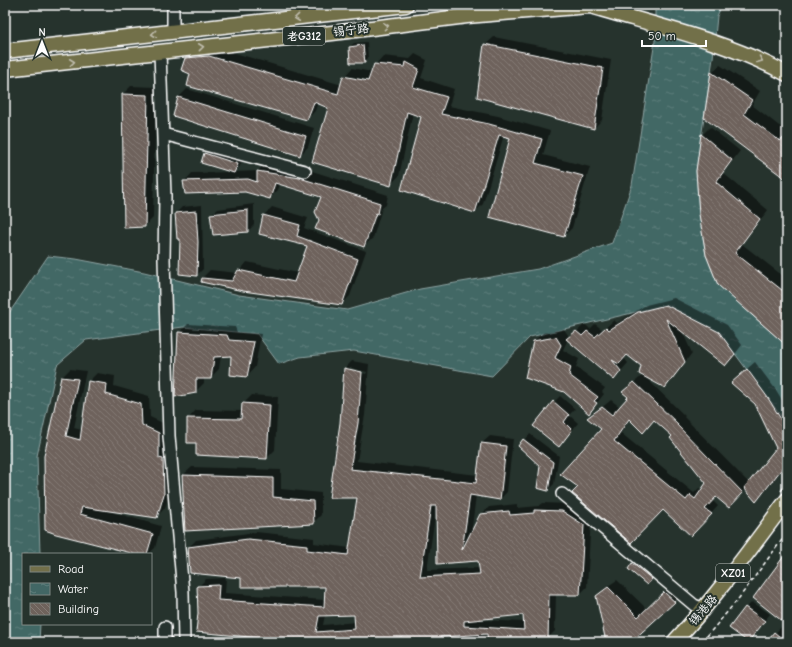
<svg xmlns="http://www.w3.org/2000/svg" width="792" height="647" font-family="'Comic Neue','LXGW WenKai TC',sans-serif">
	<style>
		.water { fill: url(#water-ripples); stroke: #8ea4a3 }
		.shadow { fill: #0007; fill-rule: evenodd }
		.building { fill: url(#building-back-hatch); stroke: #fff; fill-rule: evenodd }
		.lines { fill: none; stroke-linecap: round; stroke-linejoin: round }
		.minor-casing { stroke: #fff; stroke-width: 14 }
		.major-casing { stroke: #fff; stroke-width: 17 }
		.path { stroke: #fff; stroke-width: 1.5; stroke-dasharray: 4 3; stroke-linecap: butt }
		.minor { stroke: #26332d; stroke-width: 11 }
		.major { stroke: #726f4a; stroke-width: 14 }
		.oneway { stroke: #c0beae }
		.labels { text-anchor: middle; stroke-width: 4; stroke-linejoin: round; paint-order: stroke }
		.shield { fill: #26332d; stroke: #bec2c0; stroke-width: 1 }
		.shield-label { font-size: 11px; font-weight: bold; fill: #fff }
		.street-label { font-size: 12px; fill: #fff; stroke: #26332d }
	</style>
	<defs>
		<pattern id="water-ripples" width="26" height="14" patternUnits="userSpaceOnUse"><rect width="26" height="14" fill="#426765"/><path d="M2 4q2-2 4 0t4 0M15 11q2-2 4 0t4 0" fill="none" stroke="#5e7e7c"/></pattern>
		<pattern id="building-back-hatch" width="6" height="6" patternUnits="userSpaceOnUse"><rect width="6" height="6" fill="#6e625b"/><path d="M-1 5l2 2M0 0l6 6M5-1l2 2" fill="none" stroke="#847a74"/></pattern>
	</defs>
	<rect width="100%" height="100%" fill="#26332d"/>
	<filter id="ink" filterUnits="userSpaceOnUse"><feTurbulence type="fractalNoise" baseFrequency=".025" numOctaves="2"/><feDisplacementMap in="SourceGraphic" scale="8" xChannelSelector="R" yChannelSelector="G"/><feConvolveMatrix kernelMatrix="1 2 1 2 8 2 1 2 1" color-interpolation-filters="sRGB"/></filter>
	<g filter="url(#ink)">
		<path class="water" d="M655,5H722L717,16L713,58L696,171L699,214L706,255L718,285L787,346V424L719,332L666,305L530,337L492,376L354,351L300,357L279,364L257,334L183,327L86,340L57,365L37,456L40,554H23V624H40L39,642H5V319L48,256L76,259L144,272L239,295L347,310L420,289L538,269L612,243L632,185L655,41Z"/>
		<path class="shadow" d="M494,37L611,60L602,120L594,128L485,45Z
			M367,42L368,58L364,62L350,47L354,43Z
			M218,48L342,85L344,77L352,68L372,72L375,65L383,56L410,59L415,54L427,60L421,78L454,89L449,106L498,116L550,131L543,155L590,167L572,228L564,236L511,137L504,135L483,204L475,212L422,116L413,113L399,176L390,185L329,107L318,102L315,111L307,119L191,74L186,58L194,50ZM348,76L373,81L372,83L348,78Z
			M720,65L760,91L752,105L787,132V179L712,73Z
			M131,86L156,87L153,218L145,226L125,227L123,94Z
			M187,89L314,128L308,147L300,155L175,115L179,97Z
			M710,127L740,151L723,173L768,210L742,244L787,279V345L719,285L702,135Z
			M211,147L244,157L240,166L235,172L258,171L266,163L309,170L388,195L386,205L382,208L373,238L364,246L320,220L322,196L280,183L278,190L270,198L245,191L184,182L192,173L231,172L205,153Z
			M254,204V225L248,231L211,215L218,209Z
			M202,205L203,269L197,275L181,238L176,213L182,207Z
			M272,207L308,218L304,228L366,251L350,296L342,304L202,278L210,270L238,273L247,262L298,273L308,245L264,215Z
			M674,298L727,325L742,345L732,358L682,331L692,353L672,379L665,387L644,376L685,416L684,417L749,483L777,448L741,374L755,362L776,390L787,408V463L765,492L756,500L746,489L729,507L716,496L712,500L718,506L699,527L663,509L579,487L603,429L589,418L611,400L620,407L630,397L624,391L643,375L642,365L628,354L624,358L628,363L614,379L568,339L563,350L579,359L576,367L605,388L602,392L604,394L589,413L534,341L543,333L564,329L570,338L585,324L590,329L595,324L603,330L614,320L617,323L646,305ZM630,419L643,432L655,419L673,436L707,483L702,491L699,488L694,493L621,433Z
			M188,324L235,327L237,332L261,334L255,367L247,376L232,355L221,356L219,369L210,378H204V383L195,392L179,333Z
			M352,361L369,364L365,415L357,461L478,475L482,443L490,436L513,439L507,492L500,499L476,495L471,535L481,515L489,507L517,504V508L539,506L543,503L570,504L591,518L587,587L580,594H556L555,631L547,639L546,642H450V641L404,642L403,637L385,639L386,642H315L199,613L198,587L206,579L226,578L225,593L325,600L326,586L242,577L189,547L196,540L256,532L314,538V543L350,548L358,497H330L341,424L345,368ZM350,368L367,372L366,374L350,370ZM436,510L438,563L479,560L480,568L427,570ZM355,614L356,622L323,625L325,615ZM524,614L525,622L479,620V618Z
			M70,369L86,371L74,428L82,430L89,381L97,373L115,376L114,386L149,396L150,417L167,425L172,485L165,508L157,516L108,510V511L161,526L155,548L148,554H139L56,533L62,377Z
			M252,395L278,397L275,450L267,458L197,442L188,419L196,410L243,411V404Z
			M560,396L575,409L569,415L578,423L565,439L554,402Z
			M530,434L559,456L554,484L548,490L541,465L520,446Z
			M192,467L281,470V489L321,493V515L313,523L183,475Z
			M637,560L656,575L647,584L633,564Z
			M617,580L647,609L673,584L683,593L630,642H607L597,597L605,588Z
			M752,602L770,614L754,634L746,608Z
			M783,625L787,628V642H767Z
			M593,637L597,642H587Z"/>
		<path class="building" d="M484,44L603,68L594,129L477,97Z
			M363,45L365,63H350L349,47Z
			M209,56L338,94L343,76L368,81L374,64L405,67L406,62L419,69L413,87L447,97L441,114L489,124L542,139L535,163L583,176L564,237L489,217L510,138L499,135L475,213L401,190L421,117L407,112L391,186L312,162L328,108L314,102L307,120L187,86L190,74L181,70L185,58Z
			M711,72L752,100L744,114L780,141L787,135V180L704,118Z
			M122,94L148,95L145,227L124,228Z
			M178,97L306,136L300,156L173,116Z
			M701,134L732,160L716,182L760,219L735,253L787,294V346L718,285L706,255L699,214L696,171Z
			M204,153L238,164L234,173L201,163Z
			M257,171L300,178L380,203L378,214L376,213L364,247L315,229L319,220L315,212L321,197L275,183L270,199L245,192L185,194L183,181L248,179L257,182Z
			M248,210V232L213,235L210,214Z
			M196,211L198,242L197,276L179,274L180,239H177L175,213Z
			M263,215L300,225L297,236L358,259L342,305L243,291L201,282L202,278L232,281L238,270L294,282L307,246L259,234Z
			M666,305L719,332L735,354L725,366L666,319L685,362L665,388L639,374L641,366L627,355L619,364L612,360L621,371L614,380L566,339L576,331L582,336L587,331L595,337L606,327L609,330L638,312Z
			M178,332L227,335L229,340L254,342L247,377L230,375L231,356L214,357L211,379H196V393L175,397Z
			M556,337L561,345L555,358L571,367L569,375L598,397L594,401L597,403L589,414L564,392L525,378L533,341Z
			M344,368L362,372L358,423L350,469L476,483L481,443L506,446L500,500L470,495L462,550L480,514L509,511L510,515L534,513V510L562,511L584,525L580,595H549L548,640H541L540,642H488L487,634L440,637V642H403L402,638L370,642H304L196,632L198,613L197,586L219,585L218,600L324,607L325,587H241V578L190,573L188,547L248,539L307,545V550L348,555L357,498H329L340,423ZM431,506H436L437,564L478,561L480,574L420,577ZM354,615L355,629L316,632L319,616ZM523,615L524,630L464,626V621Z
			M747,369L768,398L787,429V462L756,502L744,488L776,448L755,404L731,383Z
			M61,377L78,379L66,436L80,440L88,381L107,384L106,394L141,404L142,425L159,433V458L163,459L164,494L157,518L82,507L80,514L153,534L147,554H135L56,534L45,530L44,456Z
			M634,382L678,424L677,425L743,493L729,508L716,497L705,509L712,514L691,536L663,510L631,543L572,493L578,487L560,474L601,429L587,418L602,407L612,415L628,397L622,392ZM629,419L643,433L654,420L672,436L670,438L706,483L695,499L690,495L686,500L614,441Z
			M553,401L569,415L564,422L572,430L559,447L533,426Z
			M242,403L270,405L267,459L196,455V443H187V418L241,419Z
			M523,439L553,462L548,491L537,488L540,466L518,446Z
			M182,475L273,478V497L313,501L314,524L185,531Z
			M787,552V625L753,598Z
			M632,563L652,579L647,585L628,569Z
			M608,587L638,617L664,592L675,602L631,642H606L596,596Z
			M745,607L765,621L748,642L729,628Z
			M774,632L786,642H766Z"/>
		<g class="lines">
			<defs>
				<path id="minor" d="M173,5V32
					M160,52L165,196L164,259L169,436L183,592L184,642
					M163,134L305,171
					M562,494L694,605L704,609
					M165,642V627"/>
				<path id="major" d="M591,6C657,26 726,41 787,74
					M5,51L406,5
					M5,69L332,33L467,16L602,5
					M674,642C716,597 751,548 787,500"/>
			</defs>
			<use href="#minor" class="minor-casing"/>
			<use href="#major" class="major-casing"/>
			<path class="path" d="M781,491L787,483
				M660,642L663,639
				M702,642L739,598L787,533"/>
			<use href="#minor" class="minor"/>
			<use href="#major" class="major"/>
		</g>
		<defs><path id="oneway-chevron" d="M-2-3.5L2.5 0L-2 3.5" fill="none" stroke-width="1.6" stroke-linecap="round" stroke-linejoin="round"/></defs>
		<g class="oneway">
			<use href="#oneway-chevron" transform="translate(297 18) rotate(174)"/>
			<use href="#oneway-chevron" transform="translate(386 26) rotate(-7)"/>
			<use href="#oneway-chevron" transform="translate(154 34) rotate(174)"/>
			<use href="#oneway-chevron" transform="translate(201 47) rotate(-6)"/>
			<use href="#oneway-chevron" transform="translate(760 60) rotate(22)"/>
			<use href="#oneway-chevron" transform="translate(72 62) rotate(-6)"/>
		</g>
	</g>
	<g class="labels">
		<g class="shield">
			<rect x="283" y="27" width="42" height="18" rx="3"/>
			<rect x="716" y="564" width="34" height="18" rx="3"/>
		</g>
		<g class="shield-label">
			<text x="304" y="40">老G312</text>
			<text x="733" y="577">XZ01</text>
		</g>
		<g class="street-label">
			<text transform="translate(351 30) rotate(-7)" y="4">锡宁路</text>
			<text transform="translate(703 610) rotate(-50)" y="4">锡港路</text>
		</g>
	</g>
	<rect width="792" height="647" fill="none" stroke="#26332d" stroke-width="20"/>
	<rect x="10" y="10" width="772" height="627" fill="none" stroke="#fff" stroke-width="1.5" filter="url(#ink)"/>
	<rect x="22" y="553" width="130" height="72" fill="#26332d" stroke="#7d8581"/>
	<rect x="30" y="566" width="20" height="6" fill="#726f4a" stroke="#7d8581"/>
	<text x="58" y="573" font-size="12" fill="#ffffff">Road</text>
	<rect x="30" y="583" width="20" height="12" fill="url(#water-ripples)" stroke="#7d8581"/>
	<text x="58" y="593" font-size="12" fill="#ffffff">Water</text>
	<rect x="30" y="603" width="20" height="12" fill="url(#building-back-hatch)" stroke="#7d8581"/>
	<text x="58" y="613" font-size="12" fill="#ffffff">Building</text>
	<g transform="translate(42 42)" stroke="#26332d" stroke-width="3" paint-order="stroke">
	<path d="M0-3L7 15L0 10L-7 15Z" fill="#ffffff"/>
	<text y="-6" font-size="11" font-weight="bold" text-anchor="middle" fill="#ffffff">N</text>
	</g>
	<path d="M642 40v6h64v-6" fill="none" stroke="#ffffff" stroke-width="2"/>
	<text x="648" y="40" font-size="12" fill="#ffffff" stroke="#26332d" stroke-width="3" paint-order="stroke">50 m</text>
</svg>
